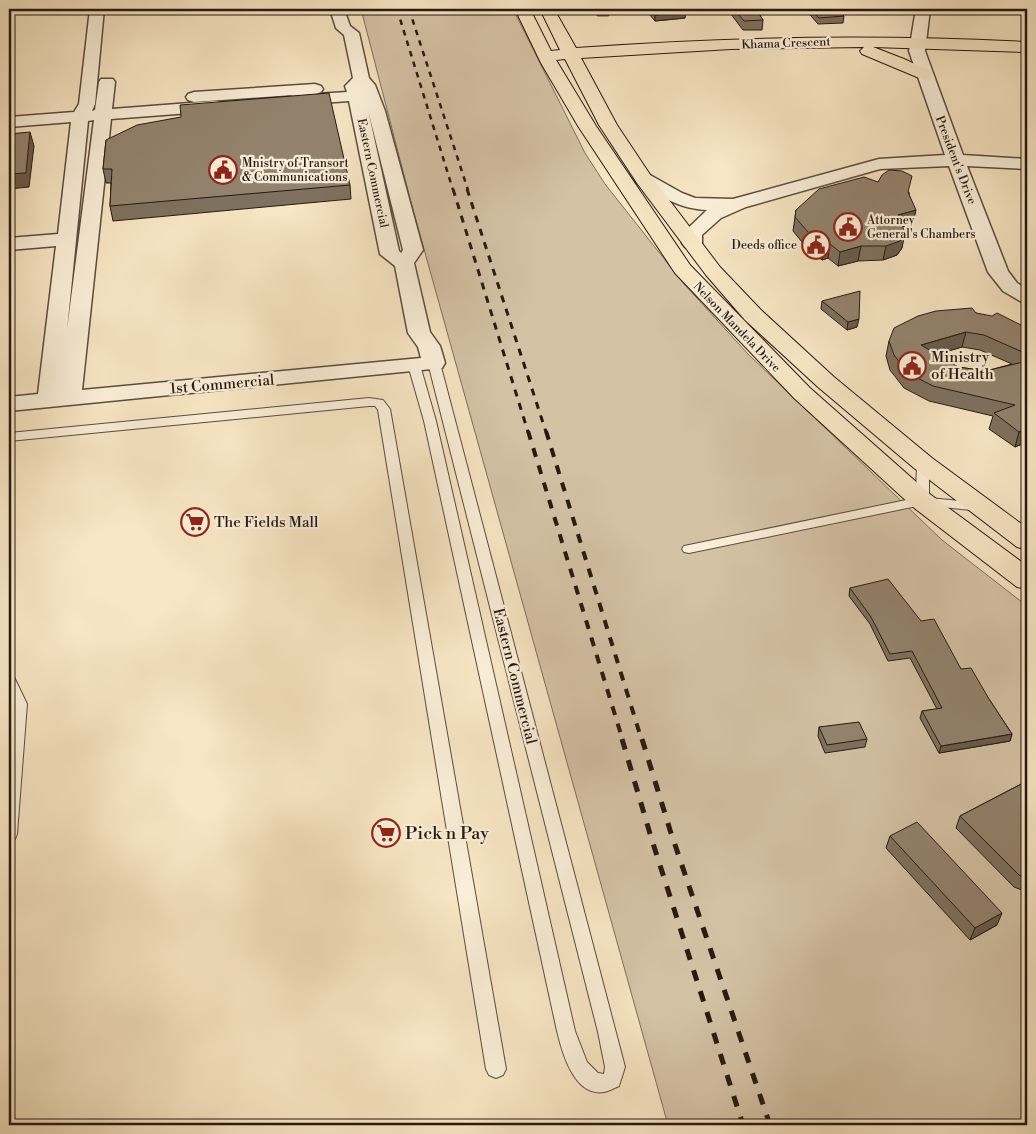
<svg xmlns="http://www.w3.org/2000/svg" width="1036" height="1134" font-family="'Libre Bodoni',serif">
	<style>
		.green { fill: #d4c2a5; stroke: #7e6e5c }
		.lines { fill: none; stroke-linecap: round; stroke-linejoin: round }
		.service-casing { stroke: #5b4c3e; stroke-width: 2 }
		.minor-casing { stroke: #5b4c3e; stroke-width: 3 }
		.primary-casing { stroke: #271912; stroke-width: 2 }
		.service { fill: #faeed8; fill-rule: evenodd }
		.minor { fill: #faeed8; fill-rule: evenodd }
		.primary { fill: #f7e5c3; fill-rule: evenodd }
		.rail-far3 { stroke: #271912; stroke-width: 2.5; stroke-dasharray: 5.5 5.5; stroke-linecap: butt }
		.rail-far2 { stroke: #271912; stroke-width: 3; stroke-dasharray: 7 7; stroke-linecap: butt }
		.rail-far1 { stroke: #271912; stroke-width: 4; stroke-dasharray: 9 9; stroke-linecap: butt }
		.rail { stroke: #271912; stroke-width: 5; stroke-dasharray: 11 11; stroke-linecap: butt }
		.wall { fill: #7e715f; stroke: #271912; fill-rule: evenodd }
		.shaded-wall { fill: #675c4d; stroke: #271912 }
		.building { fill: #93836e; stroke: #271912 }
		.labels { text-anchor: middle; stroke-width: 4.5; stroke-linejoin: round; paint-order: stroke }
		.far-street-label { font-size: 12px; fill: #271912; stroke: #faeed8 }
		.far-poi-label { font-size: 12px; fill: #271912; stroke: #faeed8; text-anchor: start }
		.poi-label { font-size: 15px; fill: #271912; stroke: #faeed8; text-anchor: start }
		.street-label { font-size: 15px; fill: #271912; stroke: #faeed8 }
		.near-poi-label { font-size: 18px; fill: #271912; stroke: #faeed8; text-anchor: start }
	</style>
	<rect width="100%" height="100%" fill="#f7e5c3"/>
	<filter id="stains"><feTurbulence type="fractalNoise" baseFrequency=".004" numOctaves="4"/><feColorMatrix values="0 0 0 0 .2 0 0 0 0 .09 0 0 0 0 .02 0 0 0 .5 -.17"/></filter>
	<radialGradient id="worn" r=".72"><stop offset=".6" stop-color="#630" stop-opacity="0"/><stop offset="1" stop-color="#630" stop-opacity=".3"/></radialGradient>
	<path class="green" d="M361,9H513L585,153L605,184L684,284L748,354L942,540L1027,606V1125H668L412,206Z"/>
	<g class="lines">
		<defs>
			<path id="service" d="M434,360L440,363L625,1067L619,1086C614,1088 609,1091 604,1092C574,1097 562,1052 557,1031L424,421L408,365L414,362L420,365L436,421L575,1031L587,1062L598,1073L604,1074L605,1067L598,1032L428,363Z
				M369,398L383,400L390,409L506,1069L503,1075L496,1078L489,1075L486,1069L378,410L375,406H369L9,441V433Z
				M923,459L929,463V498L981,503L986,504L988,507L986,510L981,511L922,505L689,553L684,552L682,549L684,546L689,545L916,498L917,463Z
				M9,676L14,677L27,704L17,834L15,839L9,841V736L11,704L9,698Z"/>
			<path id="minor" d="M90,9H104L95,104L92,111L95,110L99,82L101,79H113L115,82L112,109L216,101L222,102L224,106L222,110L216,111L111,119L82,390L421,358L418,347L408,333L395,266L380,254L349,101L294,105L288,103L286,100L288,97L293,95L194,102L188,100L186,97L188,94L194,92L315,84L321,86L323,89L321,92L316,94L347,92L345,86L353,78L344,35L336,28L330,9H344L350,26L359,33L369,78L375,85L385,111L423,250L414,263L430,332L440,346L445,363L442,368L9,411V397L38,394L56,246L9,250V238L58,234L71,122L9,127V117L74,112L79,104ZM368,110L403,250L401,253L399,251ZM94,120L67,330L88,121Z
				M594,9H608L610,12L608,15H598Z
				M916,9H930L925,51L963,155L1027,159V169L967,166L1008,271L1017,283L1027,289V303L1020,301L1003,291L988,272L949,166L880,169L746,207L721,218L702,235V243L699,247L692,249L685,247L682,243V234L707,210C680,209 660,196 638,183L635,179L638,175L644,174L650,175L682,193L695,198L733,199L879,159L945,155L909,51Z"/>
			<path id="primary" d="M515,9H530L551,51L560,50L540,9H554L576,48C726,37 877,34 1027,42V52L873,47L904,59L930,71L932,75L930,79L924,80L862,54L860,51L864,47L731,49L581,58L617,125L651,176L720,267L761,310L834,377L932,458L1027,528V550L1017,547L914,468L818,387L745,320L706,275L637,183L599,125L565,59L556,60L596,126L690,265L810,388L931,495L1027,566V589L1017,587L913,507L794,398L675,273L578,126L541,63Z"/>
		</defs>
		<use href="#service" class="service-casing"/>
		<use href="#minor" class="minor-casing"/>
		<use href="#primary" class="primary-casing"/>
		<use href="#service" class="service"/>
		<use href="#minor" class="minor"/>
		<use href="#primary" class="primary"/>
		<path class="rail-far3" d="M397,9L453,190
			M409,9L468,190"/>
		<path class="rail-far2" d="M453,189L528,432
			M467,189L546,432"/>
		<path class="rail-far1" d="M528,431L623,741
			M546,431L642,741"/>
		<path class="rail" d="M622,739L651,837L743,1125
			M642,739L670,830L770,1125"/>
	</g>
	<path class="wall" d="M645,9H683L685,18L655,21Z
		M727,9H756L763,20L762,30H743Z
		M805,9H837L844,16L843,23L818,24Z
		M864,9H885L880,13Z
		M106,140L350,185L351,199L113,221L110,206L111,183H106L103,169Z
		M909,192L913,224L902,227V248L897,255L883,260L858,261L838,266L828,258L822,260L806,247L793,231L796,210Z
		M822,301L857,327L847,330L821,309Z
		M976,313L1027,328V448L1022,444L1015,447L989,429L993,416L929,401L904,388L890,370L886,356L889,341ZM962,347L980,350L1012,364L986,371L958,367L937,354Z
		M850,588L921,621L961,669L989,699L1012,734L1010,741L939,753L920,718L922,711L937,709L910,658L888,661L870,624L849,596Z
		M819,727L867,739L865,747L825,753L818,736Z
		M1027,781V892L1014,887L956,828L960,816Z
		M890,836L997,925L970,940L886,848Z"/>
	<path class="shaded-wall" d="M880,9H885L880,13Z
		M686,12L685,18L655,21V15Z
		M30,132L34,146L29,187L9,189V174Z
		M916,210L913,224L895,229L898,215Z
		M905,233L902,248L897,255L883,260L886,246Z
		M830,244L828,258L822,260L825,245Z
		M861,246L858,261L838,266L840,252Z
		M859,319L857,327L847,330L848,322Z
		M966,332L962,347L918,360L921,345Z
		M1027,429L1022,444L1015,447L1019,432Z
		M1012,734L1010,741L939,753L941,746Z
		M1002,913L997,925L970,940L975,928Z"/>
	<path class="building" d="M650,9H683L686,12L655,15Z
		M734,9H756L763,20L744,21Z
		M811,9H837L844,16L819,18Z
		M329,93L350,185L110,206L112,169H103L106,140L137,125L181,117L180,105Z
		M30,132L26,173L9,174V134Z
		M889,170L902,171L912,176L908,192L916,210L898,215L905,233L900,241L886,246H861L840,252L830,244L825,245L808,232L795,217L796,210L819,189L864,177L878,182L882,175Z
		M860,291L859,319L848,322L822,301Z
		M972,308L976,313L992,316L997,313L1027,328V354L984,335L966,332L921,345L958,367L986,371L1027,361V429L1019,432L994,413L1015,405L933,386L908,373L894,355L889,341L894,328L918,316L936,311Z
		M888,579L921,621L934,619L961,669L971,668L989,699L1012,734L941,746L922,711L942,708L912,651L890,654L871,617L850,588Z
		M859,722L867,739L827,745L819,727Z
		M1027,781V878L1019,875L960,816Z
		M917,822L1002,913L975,928L890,836Z"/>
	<defs>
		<symbol id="civic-ring" viewBox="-11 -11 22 22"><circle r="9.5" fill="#faeed8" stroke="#8f2418" stroke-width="1.5"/><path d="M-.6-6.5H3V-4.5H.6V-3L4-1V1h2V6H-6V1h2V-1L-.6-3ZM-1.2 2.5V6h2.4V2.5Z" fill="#8f2418"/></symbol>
		<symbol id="supermarket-ring" viewBox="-11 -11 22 22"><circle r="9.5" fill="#faeed8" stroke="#8f2418" stroke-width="1.5"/><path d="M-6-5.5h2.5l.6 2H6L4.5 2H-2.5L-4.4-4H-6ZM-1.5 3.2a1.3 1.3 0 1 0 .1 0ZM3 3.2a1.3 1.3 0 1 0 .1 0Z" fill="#8f2418"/></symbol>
	</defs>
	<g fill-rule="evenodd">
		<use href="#civic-ring" x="207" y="154" width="32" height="32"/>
		<use href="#civic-ring" x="832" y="211" width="32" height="32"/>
		<use href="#civic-ring" x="800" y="229" width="32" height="32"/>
		<use href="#civic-ring" x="896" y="350" width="32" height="32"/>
		<use href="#supermarket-ring" x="179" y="506" width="32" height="32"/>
		<use href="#supermarket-ring" x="370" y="817" width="32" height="32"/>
	</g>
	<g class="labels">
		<g class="far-street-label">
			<text transform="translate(786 43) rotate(-2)" y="4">Khama Crescent</text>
			<text transform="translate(956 160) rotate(69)" y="4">President's Drive</text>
			<text transform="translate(373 173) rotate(78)" y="4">Eastern Commercial</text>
			<text transform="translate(737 327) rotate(46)" y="4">Nelson Mandela Drive</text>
		</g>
		<g class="far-poi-label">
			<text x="242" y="167">Mnistry of Transort<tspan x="242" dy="14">&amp; Communications</tspan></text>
			<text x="867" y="224">Attorney<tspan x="867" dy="14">General's Chambers</tspan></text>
			<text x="797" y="249" text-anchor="end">Deeds office</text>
		</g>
		<g class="poi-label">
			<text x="931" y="362">Ministry<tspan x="931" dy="17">of Health</tspan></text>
			<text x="214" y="527">The Fields Mall</text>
		</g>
		<g class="street-label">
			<text transform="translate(222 384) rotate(-5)" y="5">1st Commercial</text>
			<text transform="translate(515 676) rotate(76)" y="5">Eastern Commercial</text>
		</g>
		<g class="near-poi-label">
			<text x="405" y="839">Pick n Pay</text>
		</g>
	</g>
	<rect width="1036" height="1134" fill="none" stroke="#f7e5c3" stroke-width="30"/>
	<rect x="10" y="10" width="1016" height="1114" fill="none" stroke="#271912" stroke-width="2.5"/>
	<rect x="15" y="15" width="1006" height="1104" fill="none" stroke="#271912"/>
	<rect width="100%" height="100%" filter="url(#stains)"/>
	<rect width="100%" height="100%" fill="url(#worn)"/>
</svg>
